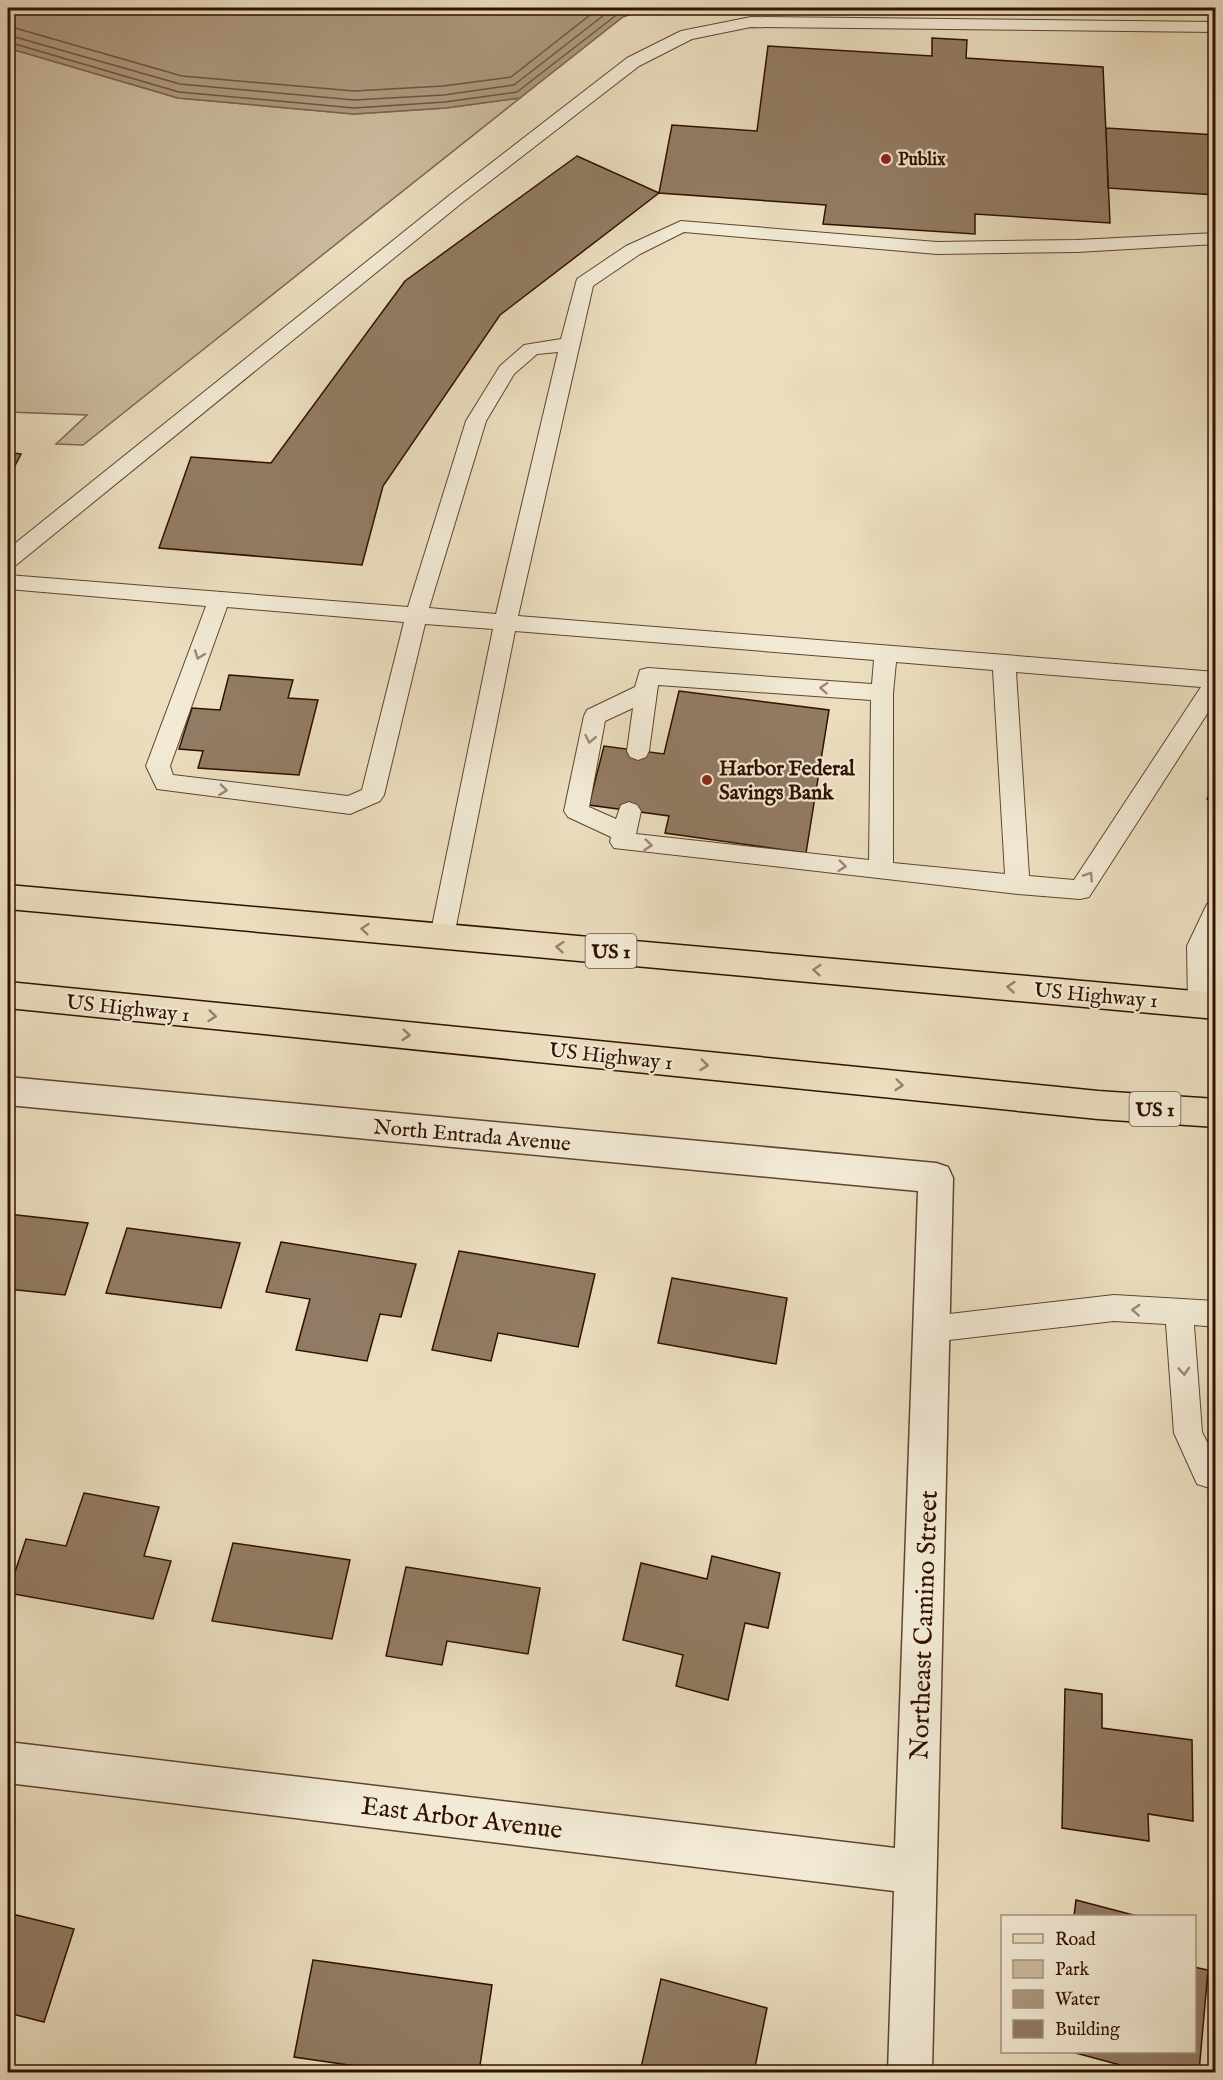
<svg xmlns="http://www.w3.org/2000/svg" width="1223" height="2080" font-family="'IM FELL English',serif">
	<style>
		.green { fill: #cbbb9f; stroke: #7e6650; stroke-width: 1.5 }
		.water { fill: #ac987e; stroke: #7b624c; stroke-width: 1.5 }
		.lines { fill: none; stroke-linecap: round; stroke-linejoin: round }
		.shore { stroke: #6e5440; stroke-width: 1.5 }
		.building { fill: #927b64; stroke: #311001; stroke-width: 1.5 }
		.lane-casing { stroke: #604430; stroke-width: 2 }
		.street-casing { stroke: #604430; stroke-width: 3 }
		.primary-casing { stroke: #311001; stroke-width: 3 }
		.lane { fill: #f2ead5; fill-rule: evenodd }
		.street { fill: #f2ead5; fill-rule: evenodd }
		.primary { fill: #ebdebf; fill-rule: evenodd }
		.oneway { stroke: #9b8876 }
		.oneway2 { stroke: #97816a }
		.poi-dot { fill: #8f2418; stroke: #f2ead5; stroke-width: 2 }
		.labels { text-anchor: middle; stroke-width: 4.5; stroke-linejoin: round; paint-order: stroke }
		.far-poi-label { font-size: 18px; font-weight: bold; fill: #311001; stroke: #f2ead5; text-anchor: start }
		.shield { fill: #f2ead5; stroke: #6b5141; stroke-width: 1.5 }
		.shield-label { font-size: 20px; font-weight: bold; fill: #311001 }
		.poi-label { font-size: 21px; font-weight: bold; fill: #311001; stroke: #f2ead5; text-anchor: start }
		.street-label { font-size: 21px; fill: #311001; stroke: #f2ead5 }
		.near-street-label { font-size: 26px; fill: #311001; stroke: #f2ead5 }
	</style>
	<rect width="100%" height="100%" fill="#ebdebf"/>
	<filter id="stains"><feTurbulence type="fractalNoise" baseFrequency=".00333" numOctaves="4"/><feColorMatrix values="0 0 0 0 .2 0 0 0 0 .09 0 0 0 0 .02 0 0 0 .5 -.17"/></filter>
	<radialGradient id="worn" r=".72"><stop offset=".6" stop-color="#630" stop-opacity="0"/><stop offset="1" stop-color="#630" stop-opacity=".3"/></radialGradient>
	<path class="green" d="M8,48L178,98L354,114L446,108L520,98L83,445L56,444L87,415L8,412Z"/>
	<path class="water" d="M8,8H649L623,17L520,98L446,108L354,114L178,98L8,48Z"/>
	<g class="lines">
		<path class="shore" d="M8,26L182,76L354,91L443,86L511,77L599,8
			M8,35L180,84L354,100L444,95L514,85L613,8
			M8,42L179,92L354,108L445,102L517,92L619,13L632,8"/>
	</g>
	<path class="building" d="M932,38L967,40L966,58L1103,67L1110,223L975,214V234L823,224L826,205L659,193L672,125L757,131L768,46L932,56Z
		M1106,128L1216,135V195L1108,188Z
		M577,156L659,193L500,315L383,486L362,565L159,548L191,457L271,463L405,281Z
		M8,452L21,454L8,479Z
		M229,675L293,680L288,698L318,700L299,775L198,768L203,751L179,749L192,708L220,710Z
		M679,691L829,710L806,853L665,833L669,816L589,805L604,746L664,754Z
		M1216,783V803L1207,799Z
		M8,1214L88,1223L65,1295L8,1289Z
		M127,1228L240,1243L221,1308L106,1293Z
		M281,1242L416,1264L401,1317L380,1314L367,1361L296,1350L310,1299L266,1292Z
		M459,1251L595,1274L578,1347L498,1333L491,1361L432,1350Z
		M672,1278L787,1298L776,1364L658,1343Z
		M84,1493L159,1507L144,1556L171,1561L153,1619L8,1593L26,1539L66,1546Z
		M233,1543L350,1560L332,1639L212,1621Z
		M712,1556L780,1573L768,1628L745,1623L728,1700L676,1686L683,1655L623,1640L641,1563L707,1579Z
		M406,1567L540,1588L528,1654L447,1641L442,1665L386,1656Z
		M1065,1689L1102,1694V1728L1192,1740L1193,1821L1148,1814L1149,1841L1062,1828Z
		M1076,1900L1137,1916H1074Z
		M8,1913L74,1929L44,2022L8,2013Z
		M313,1960L492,1985L479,2072H397L294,2057Z
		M1194,1967L1208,1970L1199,2072H1146L1072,2052H1194Z
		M661,1979L767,2008L754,2072H640Z"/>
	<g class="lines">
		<defs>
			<path id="lane" d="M751,17L1216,22V32L751,27L692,39L639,66L463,202L16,565L8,567V549L451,194L627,58L681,31Z
				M681,221L937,242L1077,240L1216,233V244L1077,252L937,254L684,232L640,254L593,286L518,616L1216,672V700L1089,897L1080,899L1018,894L614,848L610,842L611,837L568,817L564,811L584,716L587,710L635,687L640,670L648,668L872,684L874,660L515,631L454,936L451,943L442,946L433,943L430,936L493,629L425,624L384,795L380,801L350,814L157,789L146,766L206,606L8,589V575L408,607L466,421L500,366L524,345L561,339L577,279L626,246ZM558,352L496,614L429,608L486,421L514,374L537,354ZM227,607L404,622L362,790L348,796L173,775L170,766ZM896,662L993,670L1005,874L893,863V693ZM1016,672L1201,687L1074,880L1029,876ZM658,685L871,700L869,860L636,834L641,811L637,805L629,802L621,805L616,819L589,807L605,721L633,708L627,751L630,757L638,760L646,757L649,751Z
				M1216,902V937L1211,946L1214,1004L1210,1011L1201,1014L1192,1011L1188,1004L1187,946L1207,904Z
				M1114,1295L1216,1301V1327L1194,1325L1202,1432L1216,1460V1490L1197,1484L1174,1433L1166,1324L1114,1321L932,1342L922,1338L918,1329L922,1320L932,1316Z"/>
			<path id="street" d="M8,1077L936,1163L948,1167L953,1178L932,2072H888L894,1891L8,1783V1742L895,1848L918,1191L8,1105Z"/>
			<path id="primary" d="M8,885L1216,993V1019L8,909Z
				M8,982L1098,1091L1216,1099V1127L1098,1119L8,1008Z"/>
		</defs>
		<use href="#lane" class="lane-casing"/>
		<use href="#street" class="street-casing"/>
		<use href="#primary" class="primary-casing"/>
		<use href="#lane" class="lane"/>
		<use href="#street" class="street"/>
		<use href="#primary" class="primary"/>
	</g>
	<defs><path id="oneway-chevron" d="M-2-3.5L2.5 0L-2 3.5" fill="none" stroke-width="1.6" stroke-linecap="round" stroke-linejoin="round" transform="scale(1.5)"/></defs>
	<g class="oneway">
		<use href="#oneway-chevron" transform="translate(199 655) rotate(110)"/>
		<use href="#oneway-chevron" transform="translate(824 688) rotate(-176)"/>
		<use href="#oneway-chevron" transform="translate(590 739) rotate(101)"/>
		<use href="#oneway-chevron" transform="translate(223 790) rotate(7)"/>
		<use href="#oneway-chevron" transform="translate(648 845) rotate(6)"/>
		<use href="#oneway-chevron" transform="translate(842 866) rotate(6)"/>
		<use href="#oneway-chevron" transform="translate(1089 876) rotate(-57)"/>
		<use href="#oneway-chevron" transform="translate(1136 1310) rotate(-177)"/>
		<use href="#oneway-chevron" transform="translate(1184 1371) rotate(86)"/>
	</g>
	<g class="oneway2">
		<use href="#oneway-chevron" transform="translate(365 929) rotate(-175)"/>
		<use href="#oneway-chevron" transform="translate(560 947) rotate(-175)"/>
		<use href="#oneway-chevron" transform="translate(817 970) rotate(-175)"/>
		<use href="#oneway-chevron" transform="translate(1011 987) rotate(-175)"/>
		<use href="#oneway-chevron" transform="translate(212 1016) rotate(6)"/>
		<use href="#oneway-chevron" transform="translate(406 1035) rotate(6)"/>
		<use href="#oneway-chevron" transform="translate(704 1065) rotate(6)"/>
		<use href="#oneway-chevron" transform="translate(899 1085) rotate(6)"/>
	</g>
	<g class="poi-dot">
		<circle cx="886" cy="159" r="6"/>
		<circle cx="707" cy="780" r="6"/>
	</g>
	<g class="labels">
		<g class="far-poi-label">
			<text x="898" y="165">Publix</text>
		</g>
		<g class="shield">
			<rect x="585.5" y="934" width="51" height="34" rx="4.5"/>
			<rect x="1129.5" y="1092" width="51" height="34" rx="4.5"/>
		</g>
		<g class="shield-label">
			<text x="611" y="958">US 1</text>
			<text x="1155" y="1116">US 1</text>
		</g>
		<g class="poi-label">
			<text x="719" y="775">Harbor Federal<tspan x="719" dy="24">Savings Bank</tspan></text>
		</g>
		<g class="street-label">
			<text transform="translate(1096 995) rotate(5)" y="7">US Highway 1</text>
			<text transform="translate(128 1008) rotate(6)" y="7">US Highway 1</text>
			<text transform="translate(611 1056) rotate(6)" y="7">US Highway 1</text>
			<text transform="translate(472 1135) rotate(5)" y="7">North Entrada Avenue</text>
		</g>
		<g class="near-street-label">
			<text transform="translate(923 1625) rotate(-88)" y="9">Northeast Camino Street</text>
			<text transform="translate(462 1817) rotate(7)" y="9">East Arbor Avenue</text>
		</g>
	</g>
	<rect width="1223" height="2080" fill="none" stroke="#ebdebf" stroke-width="30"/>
	<rect x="9" y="9" width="1205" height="2062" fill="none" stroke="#311001" stroke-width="3"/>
	<rect x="15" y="15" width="1193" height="2050" fill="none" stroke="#311001" stroke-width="1.5"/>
	<rect x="1001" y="1915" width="195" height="138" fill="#f2ead5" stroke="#a59380" stroke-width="1.5"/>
	<rect x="1013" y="1934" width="30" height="9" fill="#ebdebf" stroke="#a59380" stroke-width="1.5"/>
	<text x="1055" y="1945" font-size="18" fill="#311001">Road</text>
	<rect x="1013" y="1960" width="30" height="18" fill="#cbbb9f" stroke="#a59380" stroke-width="1.5"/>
	<text x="1055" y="1975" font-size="18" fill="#311001">Park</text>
	<rect x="1013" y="1990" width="30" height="18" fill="#ac987e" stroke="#a59380" stroke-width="1.5"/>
	<text x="1055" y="2005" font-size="18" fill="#311001">Water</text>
	<rect x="1013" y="2020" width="30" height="18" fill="#927b64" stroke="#a59380" stroke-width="1.5"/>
	<text x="1055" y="2035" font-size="18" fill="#311001">Building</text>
	<rect width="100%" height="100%" filter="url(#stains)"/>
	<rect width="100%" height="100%" fill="url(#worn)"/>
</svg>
